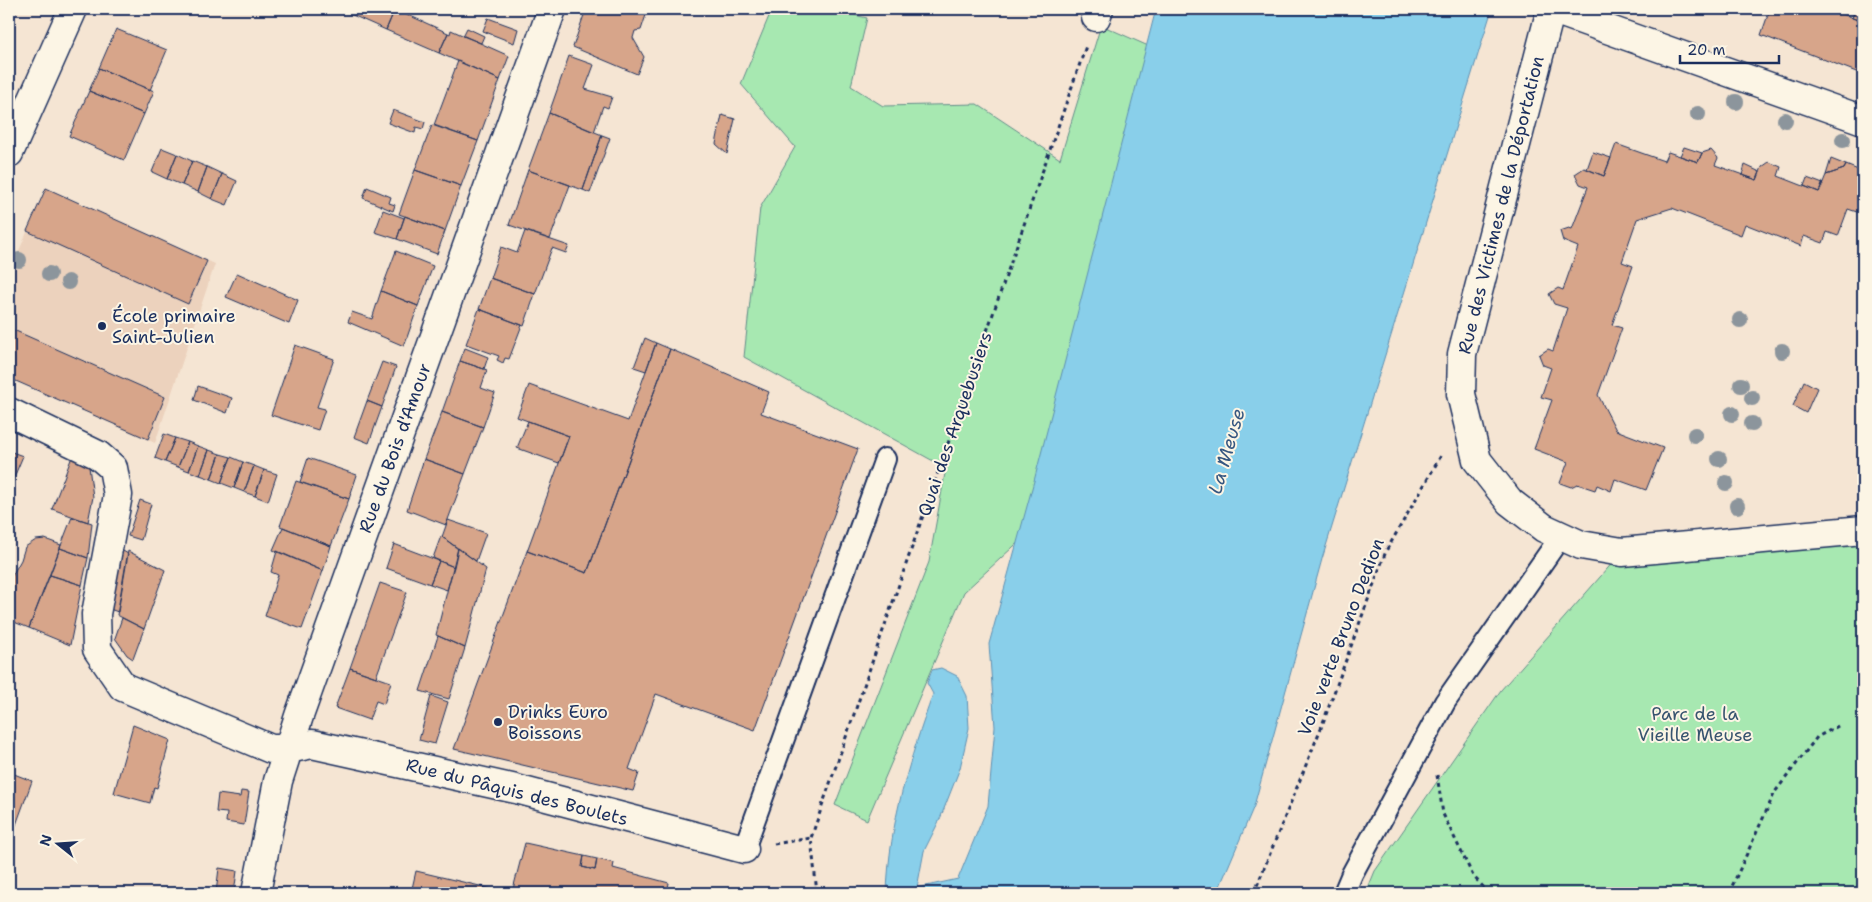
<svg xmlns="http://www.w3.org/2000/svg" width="1872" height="902" font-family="'Shantell Sans',sans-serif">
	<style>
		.built { fill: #ecd2bd }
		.green { fill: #a7e8b1; stroke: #618c88 }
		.water { fill: #89cfea; stroke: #5d8fb2 }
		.building { fill: #d7a58a; stroke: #1b2f5e }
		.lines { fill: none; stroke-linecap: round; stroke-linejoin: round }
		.lane-casing { stroke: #1b2f5e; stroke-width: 24 }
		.street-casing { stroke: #1b2f5e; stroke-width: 31 }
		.secondary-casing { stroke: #1b2f5e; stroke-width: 31 }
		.path { stroke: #1b2f5e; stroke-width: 3; stroke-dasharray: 4 4; stroke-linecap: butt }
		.lane { stroke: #fcf5e5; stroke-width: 20 }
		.street { stroke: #fcf5e5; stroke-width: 28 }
		.secondary { stroke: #fcf5e5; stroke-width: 28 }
		.tree { fill: #8c959c }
		.poi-dot { fill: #1b2f5e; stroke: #fcf5e5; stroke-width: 2 }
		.labels { text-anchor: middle; stroke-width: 4; stroke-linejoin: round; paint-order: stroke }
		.street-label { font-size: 18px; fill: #1b2f5e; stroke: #fcf5e5 }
		.poi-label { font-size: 18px; fill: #1b2f5e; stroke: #fcf5e5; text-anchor: start }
		.park-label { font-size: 18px; fill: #37546f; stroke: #fcf5e5 }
		.water-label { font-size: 19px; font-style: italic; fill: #365781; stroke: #fcf5e5 }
	</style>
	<rect width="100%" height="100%" fill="#f5e5d3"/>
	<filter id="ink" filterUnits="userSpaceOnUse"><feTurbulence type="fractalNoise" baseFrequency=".02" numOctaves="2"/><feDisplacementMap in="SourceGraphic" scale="10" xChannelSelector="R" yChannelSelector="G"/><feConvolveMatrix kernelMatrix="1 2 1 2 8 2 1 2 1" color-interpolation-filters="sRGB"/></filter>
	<g filter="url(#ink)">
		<path class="built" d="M46,188L215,264L155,443L9,378V274Z"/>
		<path class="green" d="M772,9H830L867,18L851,86L883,106L977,104L1060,159L1101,25L1173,57L1073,492L964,592L867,820L835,805L929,562L946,468L744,357L760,208L795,147L741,84Z
			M1863,530V893H1366L1375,871L1501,690L1622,552Z"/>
		<path class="water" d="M1156,9H1492L1322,559L1254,806L1217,893H887C889,823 910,759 933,694L927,683L932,670L941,668L957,676L967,696L969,728L960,768L940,819L924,851L917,888L958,879L988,806L995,727L989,644L1034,481Z"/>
		<path class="building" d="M9,9H17L9,26Z
			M339,9H395L386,30Z
			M394,9H412L409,16Z
			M395,9L448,33L439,53L386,30Z
			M586,9H640L647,12L641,30L635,31L633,38L644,57L637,74L573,47Z
			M1770,9H1830L1863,22V64L1859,73L1761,35Z
			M1855,9H1863V22L1852,18Z
			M488,18L518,29L514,43L483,31Z
			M467,28L484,36L481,43L463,36Z
			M116,29L167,50L150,90L99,68Z
			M451,30L509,56L500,80L439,53L448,33L450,34Z
			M569,56L594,65L585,89L612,97L608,108L603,106L594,132L549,113Z
			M458,61L500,80L478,141L434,125Z
			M99,68L154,91L144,114L89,91Z
			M89,91L144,114L124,160L69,136Z
			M393,110L425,122L423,129L416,127L415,133L388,123Z
			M549,113L602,135L583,190L528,170Z
			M722,115L735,119L727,154L716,144Z
			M432,125L478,141L461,186L415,170Z
			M602,135L610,138L590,193L583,190Z
			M1616,144L1664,161L1668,152L1698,162L1702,153L1711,150L1718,158L1715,165L1757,180L1762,167L1769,162L1781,167L1778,176L1819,192L1826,175L1844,169L1846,165L1863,172V214L1848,209L1838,236L1827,232L1823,243L1804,236L1801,246L1745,224L1741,235L1672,208L1637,219L1622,262L1633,266L1612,325L1622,328L1598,395L1616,430L1663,448L1646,490L1615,479L1611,491L1597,485L1595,490L1577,484L1571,487L1560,483L1568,462L1534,449L1552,400L1541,397L1551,368L1543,365L1539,355L1548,349L1553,351L1567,308L1554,304L1549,294L1558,288L1563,290L1578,247L1563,241L1560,231L1569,228L1572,229L1588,187L1580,184L1575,174L1584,168L1604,176Z
			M1684,147L1702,153L1698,162L1680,156Z
			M162,148L177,154L167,179L152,172Z
			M1593,152L1611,158L1604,176L1587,169Z
			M177,154L192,161L182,185L167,179Z
			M1831,159L1846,165L1844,169L1826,175Z
			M192,161L207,167L198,192L182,185Z
			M1745,165L1760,172L1757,180L1742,175Z
			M207,167L222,174L212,199L198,192Z
			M415,170L461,186L445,231L399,214Z
			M528,170L570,185L550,239L509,225Z
			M222,174L237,181L227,205L212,199Z
			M1807,178L1823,184L1819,192L1804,186Z
			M367,187L391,197L389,203L395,205L393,211L363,198Z
			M46,188L207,261L188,304L27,231Z
			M383,210L404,218L397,239L375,232Z
			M405,216L445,231L437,254L397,239Z
			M525,231L569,246L566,253L552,248L535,294L490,278L501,247L517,253Z
			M396,251L433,266L418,306L381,291Z
			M237,273L298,300L289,324L226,297Z
			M490,278L535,294L524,326L479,309Z
			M381,291L418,306L404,346L348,322L352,312L372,319Z
			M479,309L522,325L509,359L505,358L503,363L497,360L499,356L466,344Z
			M9,328L165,397L148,439L9,378Z
			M645,338L656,343L646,371L634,367Z
			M656,343L670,349L587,573L527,551L569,436L517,417L529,385L628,421Z
			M295,345L334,359L317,407L325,409L318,430L271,415Z
			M465,348L488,357L484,369L460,361Z
			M670,349L769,392L761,413L858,449L755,730L656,694L629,769L639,773L633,791L454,749L527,551L587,573Z
			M460,361L487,370L481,388L495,393L483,427L442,412Z
			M382,362L396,367L382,407L367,401Z
			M1804,381L1817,388L1806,413L1793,406Z
			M198,386L232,398L227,413L194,400Z
			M367,401L382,407L369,443L354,437Z
			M442,412L483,427L465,474L424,459Z
			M528,421L569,436L559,463L517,448Z
			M164,434L175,438L165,462L155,458Z
			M175,438L188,442L178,467L165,462Z
			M188,442L198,446L189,471L178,467Z
			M198,446L209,450L200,475L189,471Z
			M209,450L220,454L211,479L200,475Z
			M9,451L23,456L12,482L9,480Z
			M73,454L88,459L93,497L88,522L52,509Z
			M220,454L231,457L221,483L211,479Z
			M231,457L243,462L234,488L221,483Z
			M308,458L357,475L349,499L300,482Z
			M424,459L465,474L446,525L407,510Z
			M243,462L254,466L244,492L234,488Z
			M254,466L264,470L255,496L244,492Z
			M264,470L277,474L268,501L255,496Z
			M296,481L349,499L331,546L280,526Z
			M140,500L151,504L141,540L128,536Z
			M72,517L92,523L88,558L60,548Z
			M448,520L486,533L476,561L442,537Z
			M283,527L331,546L323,571L273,550Z
			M441,536L458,549L454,567L433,558Z
			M45,539L61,545L29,628L9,620V581L21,560L25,547L36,540Z
			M394,544L439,561L430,584L386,568Z
			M60,548L88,558L82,585L50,575Z
			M458,548L486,569L465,648L436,635Z
			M123,551L128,554L118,612L104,607Z
			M128,551L165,570L144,629L117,615Z
			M277,551L323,571L302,629L265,616L278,575L271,572Z
			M439,561L454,567L447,590L430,584Z
			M50,575L82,585L70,645L29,628Z
			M380,583L407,592L376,677L350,668Z
			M122,618L144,629L133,659L127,655L115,638Z
			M438,636L465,648L449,699L420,691Z
			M350,668L391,682L384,704L376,701L369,720L335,708Z
			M431,696L448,702L435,744L419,740Z
			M133,725L170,740L157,788L154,787L150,803L114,793Z
			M9,772L32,781L9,844Z
			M241,791L249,792L244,825L226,822L227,813L216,812L218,794L240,797Z
			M525,843L584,856L582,867L595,870L597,859L614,863L613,868L669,883L667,893H512Z
			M584,856L597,859L595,870L582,867Z
			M219,868L237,871L234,893H216Z
			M416,871L484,887L483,893H411Z
			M484,887L510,893H483Z"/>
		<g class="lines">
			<defs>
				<path id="lane" d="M744,849L885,459
					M1344,893L1352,874L1445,702L1561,536"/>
				<path id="street" d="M1551,9L1462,354L1461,394L1477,460L1510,502L1544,528L1581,545L1622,552L1863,530
					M1551,9L1863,120
					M1096,17L1099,9
					M9,412L98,455L113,468L118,495L96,614L97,649L123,687L271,749H288L312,744L516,789L744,849
					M256,893L278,781L299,716L552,9"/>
				<path id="secondary" d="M9,153L73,9"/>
			</defs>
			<use href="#lane" class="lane-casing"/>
			<use href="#street" class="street-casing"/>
			<use href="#secondary" class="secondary-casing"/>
			<path class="path" d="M1437,775L1443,814L1473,876L1489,893
				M774,844L811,838
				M817,893L811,838L1086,46
				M1254,893L1321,728L1386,551L1442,454
				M1729,893L1775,792L1817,737L1840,725"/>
			<use href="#lane" class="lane"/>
			<use href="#street" class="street"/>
			<use href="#secondary" class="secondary"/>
		</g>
		<g class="tree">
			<circle cx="1736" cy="102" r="8"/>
			<circle cx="1698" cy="114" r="8"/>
			<circle cx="1785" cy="120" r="8"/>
			<circle cx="1843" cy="140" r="8"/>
			<circle cx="19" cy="260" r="8"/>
			<circle cx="49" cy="274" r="8"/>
			<circle cx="68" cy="282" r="8"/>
			<circle cx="1740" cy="320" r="8"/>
			<circle cx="1782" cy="351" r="8"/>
			<circle cx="1741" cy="385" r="8"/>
			<circle cx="1752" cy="398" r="8"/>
			<circle cx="1732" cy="414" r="8"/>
			<circle cx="1752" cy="424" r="8"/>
			<circle cx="1695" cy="435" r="8"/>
			<circle cx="1719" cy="459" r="8"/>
			<circle cx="1726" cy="483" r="8"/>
			<circle cx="1737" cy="506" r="8"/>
		</g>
	</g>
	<g class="poi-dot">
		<circle cx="102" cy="326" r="5"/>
		<circle cx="498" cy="722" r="5"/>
	</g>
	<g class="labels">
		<g class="street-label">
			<text transform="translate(1501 205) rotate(-76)" y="6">Rue des Victimes de la Déportation</text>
			<text transform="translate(955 424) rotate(-71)" y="6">Quai des Arquebusiers</text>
			<text transform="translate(395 448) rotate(-70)" y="6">Rue du Bois d'Amour</text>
			<text transform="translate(1341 637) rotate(-69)" y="6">Voie verte Bruno Dedion</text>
			<text transform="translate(517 792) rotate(14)" y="6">Rue du Pâquis des Boulets</text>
		</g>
		<g class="poi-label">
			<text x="112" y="322">École primaire<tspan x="112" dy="21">Saint-Julien</tspan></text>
			<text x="508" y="718">Drinks Euro<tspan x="508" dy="21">Boissons</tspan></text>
		</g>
		<g class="park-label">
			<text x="1695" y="720">Parc de la<tspan x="1695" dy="21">Vieille Meuse</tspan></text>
		</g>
		<g class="water-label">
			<text transform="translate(1226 451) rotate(-74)" y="7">La Meuse</text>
		</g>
	</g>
	<rect width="1872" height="902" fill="none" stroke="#fcf5e5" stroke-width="30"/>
	<rect x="15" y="15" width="1842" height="872" fill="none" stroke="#1b2f5e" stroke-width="2" filter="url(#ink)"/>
	<g transform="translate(58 844) rotate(287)" stroke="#fcf5e5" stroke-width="4" paint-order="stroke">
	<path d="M0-4L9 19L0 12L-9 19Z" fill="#1b2f5e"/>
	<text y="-8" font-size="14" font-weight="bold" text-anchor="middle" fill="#1b2f5e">N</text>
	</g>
	<path d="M1680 55v8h99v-8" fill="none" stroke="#1b2f5e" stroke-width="2.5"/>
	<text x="1687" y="55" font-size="15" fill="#1b2f5e" stroke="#fcf5e5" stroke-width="4" paint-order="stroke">20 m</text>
</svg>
